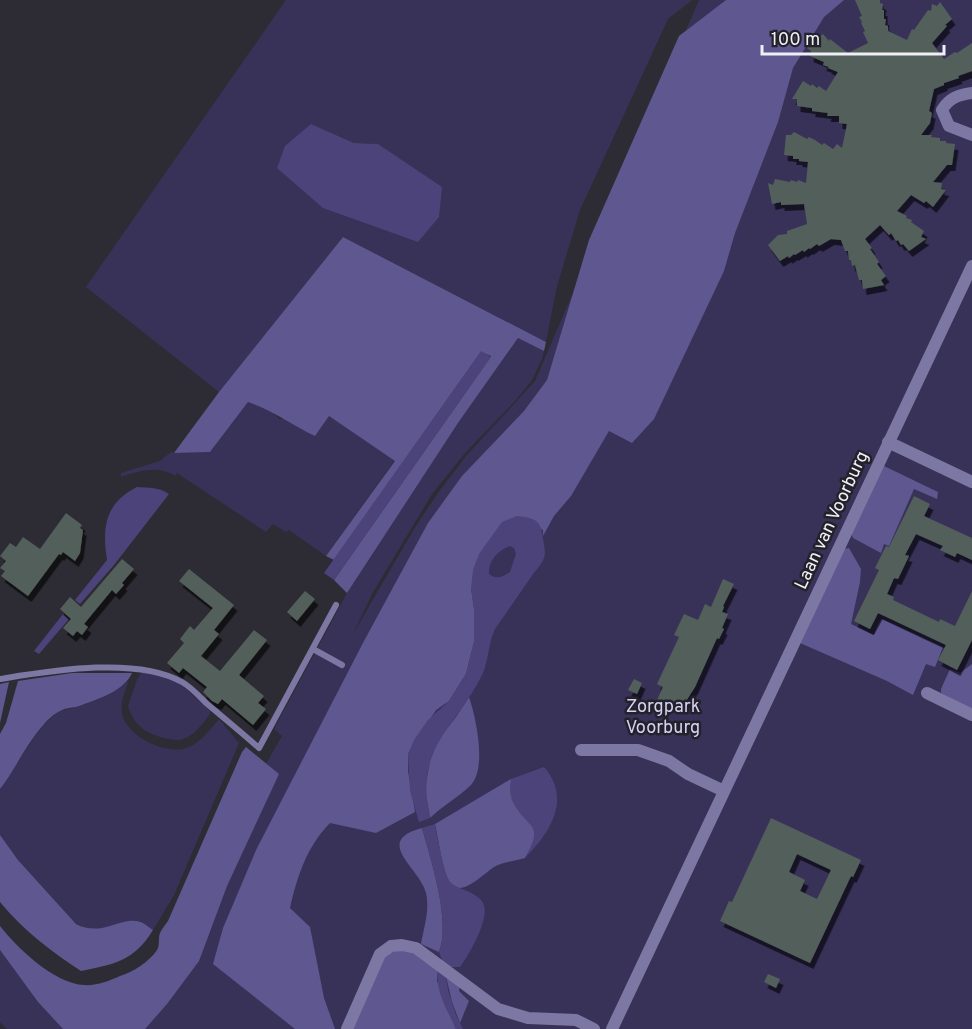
<svg xmlns="http://www.w3.org/2000/svg" width="972" height="1029" font-family="Overpass,sans-serif">
	<style>
		.green { fill: #383259; fill-rule: evenodd }
		.forest { fill: #5f578f }
		.water { fill: #4c437a; fill-rule: evenodd }
		.building { fill: #535f5a; fill-rule: evenodd; filter: url(#shadow) }
		.lines { fill: none; stroke-linecap: round; stroke-linejoin: round }
		.lane { stroke: #7c77a3; stroke-width: 6 }
		.street { stroke: #7c77a3; stroke-width: 12 }
		.labels { text-anchor: middle; stroke-width: 5; stroke-linejoin: round; paint-order: stroke }
		.street-label { font-size: 18px; fill: #efeff5; stroke: #23222b }
		.park-label { font-size: 18px; fill: #d4d1f4; stroke: #23222b }
	</style>
	<defs>
		<filter id="shadow"><feDropShadow dx="3.5" dy="6" stdDeviation="0" flood-color="#0009"/></filter>
	</defs>
	<rect width="100%" height="100%" fill="#2d2c35"/>
	<path class="green" d="M286,0H692L668,19L580,210L557,286L546,342L343,237L219,392L86,287ZM311,124L354,143L378,144L323,208Z
		M699,0H972V1029H127L275,771L266,764L282,736L274,729L347,593L458,423L518,338L544,351L542,359L532,380L516,400L465,453L432,494L373,592L353,634L414,529L438,493L466,456L535,381Z
		M248,402L267,408L280,419L329,416L395,460L326,556L289,530L286,532L273,524L266,532L177,473L175,476C158,465 139,471 121,477V473L160,461L171,452L174,453L210,452Z
		M144,668L160,670L171,675L210,711V714C203,723 194,736 183,739C178,741 169,739 164,738C145,733 134,725 128,706L137,680Z
		M129,681C125,691 120,702 122,713C125,735 162,753 183,749C198,746 209,731 219,719L239,743L174,895L153,930L140,921L125,923L96,930L84,928L76,924L18,860L0,835V789L41,727L59,711L80,706L108,695Z
		M0,950L38,1002L63,1029H7L0,1022Z"/>
	<path class="forest" d="M726,0H844L824,17L793,68L778,122L735,233L724,271L654,419L632,443L609,431L571,496L554,516L543,536V530L517,516L471,588L474,609V642L466,674L449,701L436,710L408,754V771L415,812L376,833L330,823C307,846 297,877 290,908L310,927L324,998L335,1029H295L213,964L223,928L257,848L364,641L428,523L462,476L524,411L547,380L589,240L679,36Z
		M343,237L546,342L544,351L518,338L458,423L347,593L334,580L491,356L481,352L334,560L326,556L395,461L329,416L315,436C292,425 272,410 248,402L210,452L174,453L219,392Z
		M882,465L938,492L937,499L914,489L889,546L884,544L881,553L853,538L851,533Z
		M849,548L861,569L860,582L851,624L874,635L883,619L943,647L935,667L926,664L913,695L887,681L800,643L843,549Z
		M972,664V710L941,693V689L950,669L960,673Z
		M72,673H132C125,690 99,699 82,705C75,708 67,707 60,711C36,723 17,768 0,789V734L6,723L18,681Z
		M9,682L0,723V684Z
		M469,697C476,718 487,767 471,785C459,797 442,806 430,818L425,789L430,761L438,740L456,717Z
		M246,747L279,774L227,886L199,961L167,1004L145,1029H63L38,1002L0,950V926C17,948 55,984 84,985C96,986 109,981 120,976C133,972 149,962 157,950C160,946 158,938 160,933C162,929 165,925 168,921L242,752Z
		M511,779C511,783 510,790 511,794C512,797 514,800 516,803C531,829 544,826 525,858C516,861 502,862 494,867C483,874 458,902 448,879C441,864 439,840 435,824Z
		M422,828C431,860 451,921 439,952L421,944C424,927 430,910 426,893C420,868 372,841 422,828Z
		M0,835L18,860L76,924C102,938 121,915 141,922C145,924 150,928 153,930C134,961 115,964 81,971C52,952 23,930 0,902Z
		M398,950H408L438,968L437,981L456,1029H351L383,959L390,953Z
		M446,976L460,985L459,991L469,1001L460,1023L452,1002Z"/>
	<path class="water" d="M311,124L354,143L378,144L442,187L439,217L418,242L323,208L277,168L285,146Z
		M481,351L491,357L334,580L324,573Z
		M137,487C149,488 159,487 169,494L114,565L80,604L75,600L107,560C102,527 105,503 137,487Z
		M517,516C536,518 541,520 543,539C544,545 546,552 544,558C542,564 535,571 531,577C520,593 509,609 497,626C489,637 489,659 483,673C455,731 414,745 430,818L419,822L410,791L408,754L414,740L428,720L449,701L466,674L474,642V609L471,588L473,570L479,554L502,522ZM510,546L514,548L516,554L510,572C503,577 496,580 489,574C488,561 498,550 510,546Z
		M63,614L69,619L39,654L34,651Z
		M544,767C572,799 550,833 525,858C546,822 527,830 513,802C509,796 511,786 511,779Z
		M435,824C437,835 444,875 450,882C456,889 472,890 481,900C494,913 469,955 460,967H451L446,976L448,990L456,1015L463,1029H456C446,1007 430,984 442,960L439,952C451,921 431,860 422,828Z"/>
	<path class="building" d="M855,0H880V3L883,4L882,10H884V19H886L885,25L888,26V31L907,40L912,29L914,30L928,10L931,11L932,4L937,6L940,2L952,19L945,25L947,26L932,43L944,59L955,52L957,53L972,43V71L958,76L959,78L944,83V85L934,89L929,111L932,113L930,123L921,135H932L931,137L940,138V141H946V143L955,144L952,165H947L933,182L942,183L941,189L946,190L933,207L926,201L924,203L911,195L897,211L907,216L906,218L912,220L911,222L924,231L921,237L926,239L909,251L903,244L901,245L898,240L896,241L891,233L889,235L880,225L865,239L872,248L870,249L879,262L877,264L886,276L881,280L884,285L863,289L862,280H859L855,265L852,266L851,260H849L848,251H845L841,240L831,239L819,246L817,244L810,249L809,248L804,252L803,250L795,255L794,254L789,258L788,256L780,261L768,245L778,235L787,234V231L807,224L804,204L781,205V202L772,204L768,183L773,185L775,179L790,182L791,180L797,182L798,180L806,183L808,162L799,161V159H793V156L784,155L786,135H791L794,132L807,139L809,137L815,140L822,145L824,143L833,149L837,144L842,148L847,124L839,123V116H827L828,113L812,111V108L797,106V99H792L803,81L811,86L812,84L817,88L819,86L826,91L838,72L828,68L829,67L823,65L824,62L810,56L811,51L807,48L823,34L829,41L830,39L848,53L868,43L863,32L865,31L861,23L862,22L859,17L862,16Z
		M914,496L930,504L924,516L972,538V560L957,553L955,557L940,550L943,546L916,534L905,555L909,556L898,579L894,578L887,594L894,597L893,600L939,622L940,619L955,626L972,591V640L957,670L938,660L946,645L878,613L870,629L854,621L879,570L875,568L886,546L889,547Z
		M66,513L82,525L80,528L83,530L80,553L75,561L63,552L61,555L59,554L28,596L1,576L5,571L0,568L6,561L0,556L10,543L16,547L23,537L40,549Z
		M122,559L134,569L122,583L124,585L116,594L112,590L84,624L88,627L82,635L77,631L73,636L63,628L71,619L60,609L70,597L81,607Z
		M189,569L234,605L214,630L219,634L201,656L220,671L254,630L267,640L239,675L264,696L258,703L266,709L253,725L222,699L218,704L212,701L203,692L207,687L183,668L179,673L167,663L184,643L180,639L190,626L194,630L213,608L179,581Z
		M723,579L734,584L723,606L724,607L722,612L728,614L722,628L724,629L719,639L717,638L695,687L683,706L677,703L664,708L659,705L657,700L663,687L657,684L679,637L674,635L684,614L698,620L705,604L711,607Z
		M305,591L315,599L297,621L287,612Z
		M634,679L642,683L637,694L628,690Z
		M771,818L861,860L853,877L851,876L810,963L720,921L729,901L732,902ZM797,854L831,870L817,899L800,891L805,880L789,872Z
		M768,974L780,979L776,988L764,982Z"/>
	<g class="lines">
		<path class="lane" d="M313,649L342,665
			M0,679C50,671 136,656 182,682C191,687 199,696 206,703C224,718 242,733 259,748L336,605"/>
		<path class="street" d="M972,93C958,95 949,98 942,110L949,126L972,135
			M888,442L972,482
			M927,693L972,715
			M581,750H638L669,761L688,774L724,791
			M347,1029L380,954L391,946L402,945L416,948L498,1009L528,1018L576,1020L594,1029
			M612,1029L972,266"/>
	</g>
	<g class="labels">
		<g class="street-label">
			<text transform="translate(831 520) rotate(-65)" y="6">Laan van Voorburg</text>
		</g>
		<g class="park-label">
			<text x="663" y="712">Zorgpark<tspan x="663" dy="21">Voorburg</tspan></text>
		</g>
	</g>
	<path d="M762 45v9h182v-9" fill="none" stroke="#efeff5" stroke-width="3"/>
	<text x="771" y="45" font-size="18" fill="#efeff5" stroke="#23222b" stroke-width="4.5" paint-order="stroke">100 m</text>
</svg>
